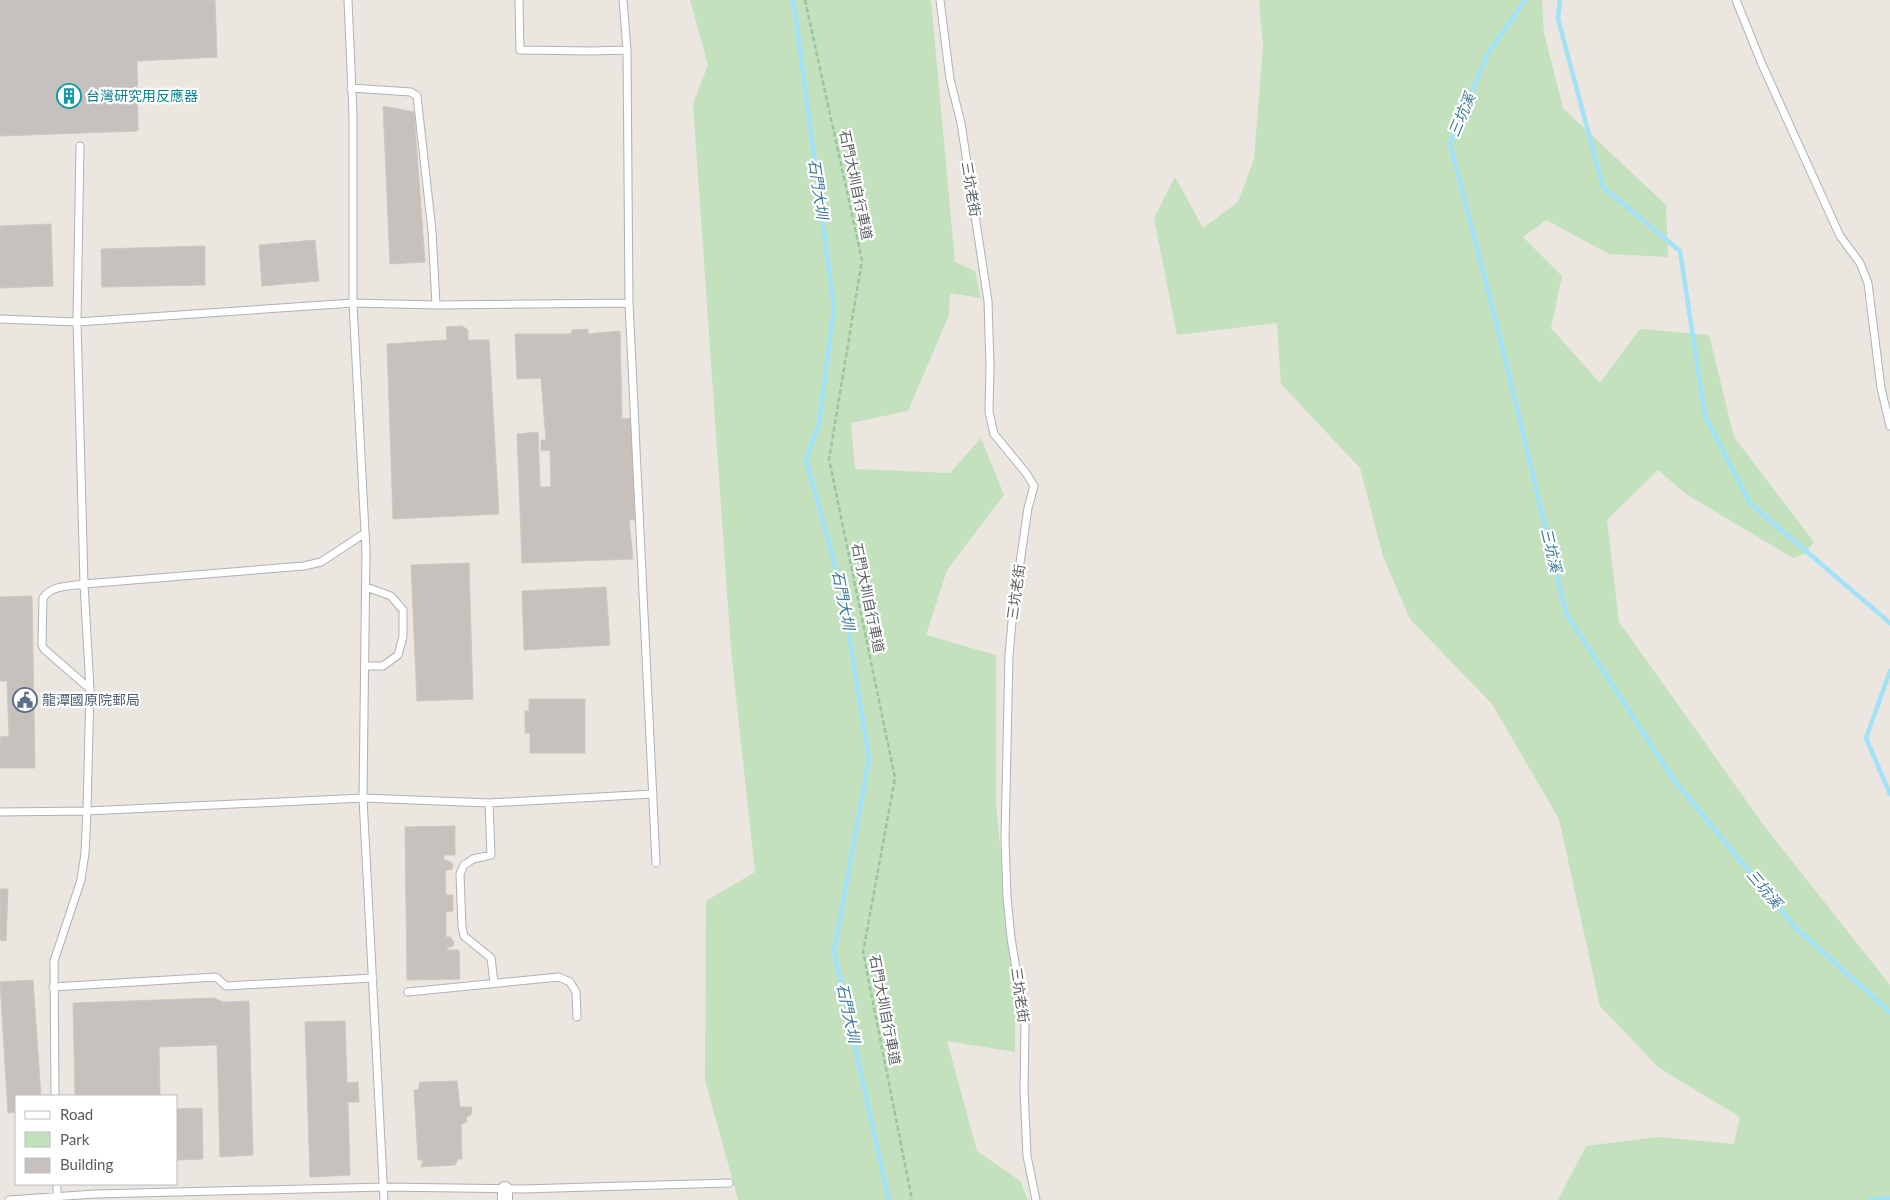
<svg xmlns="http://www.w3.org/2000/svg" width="1890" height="1200" font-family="Lato,'Noto Sans TC',sans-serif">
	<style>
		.green { fill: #c3e1bd }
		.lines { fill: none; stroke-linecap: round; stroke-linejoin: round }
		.stream { stroke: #a2e2f9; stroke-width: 4.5 }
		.building { fill: #c6c1bc; stroke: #cfc7bf }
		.lane-casing { stroke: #aeb2b5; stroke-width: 9 }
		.street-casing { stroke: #aeb2b5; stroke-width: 16 }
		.path { stroke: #9ac69f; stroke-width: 2.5; stroke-dasharray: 5 2.5; stroke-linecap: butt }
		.lane { stroke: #fff; stroke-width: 7 }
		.street { stroke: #fff; stroke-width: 14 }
		.labels { text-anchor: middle; stroke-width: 4.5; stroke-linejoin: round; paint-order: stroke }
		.culture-label { font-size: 14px; fill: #0d838f; stroke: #fff; text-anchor: start }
		.street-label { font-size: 14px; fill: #595d60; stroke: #fff }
		.service-label { font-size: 14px; fill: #4e5e75; stroke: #fff; text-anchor: start }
		.water-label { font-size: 15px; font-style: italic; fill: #3c7898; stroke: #fff }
	</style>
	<rect width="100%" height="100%" fill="#ebe6e0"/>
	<path class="green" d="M690,0H931L955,262L975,271L981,298L950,293L949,315L908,411L851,423L855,469L950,473L981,438L1004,495L947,570L926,635L996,655V802L1015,1008V1052L947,1041L977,1151L1020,1181L1028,1200H738L705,1080L706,901L755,872L731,650L693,104L708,65Z
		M1259,0H1542L1544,33L1563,108L1666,205L1668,257L1609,254L1546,220L1523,237L1562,276L1551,328L1600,383L1640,329L1709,335L1734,437L1814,542L1805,554L1793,558L1686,494L1658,470L1607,520L1619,622L1765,827L1890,985V1200H1558L1586,1146L1658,1137L1734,1144L1740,1117L1659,1068L1600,1006L1559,819L1492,704L1410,619L1383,556L1360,468L1281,384L1277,323L1177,335L1154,218L1175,177L1203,228L1238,202L1254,159L1263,46Z"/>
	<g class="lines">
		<path class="stream" d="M792,0L795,11L834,308L819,423L806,460L842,590L869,759L834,951L889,1200
			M1525,0L1487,55L1450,144L1496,321L1566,613L1674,780L1795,927L1890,1012
			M1560,0L1558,19L1603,187L1680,251L1705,416L1750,503L1890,623
			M1890,671L1866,738L1890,794
			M1870,1200L1890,1198"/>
	</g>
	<path class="building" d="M0,0H215L217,57L137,61L138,131L0,136Z
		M383,106L414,112L425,262L390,264Z
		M51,224L53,286L0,288V226Z
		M315,240L319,281L262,286L259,245Z
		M205,246V285L102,287L101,249Z
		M462,326L468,330V340H489L499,514L393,519L387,344L447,340L446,327Z
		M588,329V334L620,331L622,419L631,418L635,520H629L633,559L522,563L517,434L538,432L540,487H551L550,450L541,451V440H546L541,378L517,379L515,334H571L572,330Z
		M469,563L473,699L417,701L411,565Z
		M606,587L610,645L524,650L522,591Z
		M32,596L35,768H0V737L9,736L7,681H0V597Z
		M529,699H585V753H530V733H525V711H529Z
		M455,826V855H444V860L451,862L453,865L452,869L445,871L446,895H453V911L446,912V937H450L454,942L453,946L447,948V950H459L460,979L407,980L405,827Z
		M0,889H8L6,941L0,940Z
		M33,980L41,1096H16V1112L8,1113L0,982Z
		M214,998L223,1002L249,1001L253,1155L220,1157L217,1045L159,1047L160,1096H75L73,1003Z
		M345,1021L347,1083L358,1082L359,1102H348L350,1175L310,1177L305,1022Z
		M457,1081L460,1107H472L471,1115L466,1117L467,1122L461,1124L462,1159H458L455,1165L421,1167L423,1160H418L414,1090H418L420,1082Z
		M202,1108L203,1159L176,1160V1109Z"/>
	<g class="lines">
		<defs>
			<path id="lane" d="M348,0L353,114V303L366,551L363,798L384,1200
				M519,0L520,50L592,51L627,50
				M623,0L627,50L629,303L656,863
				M940,0L950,79L961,123L988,301L990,366L989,412L994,434L1026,473L1034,486L1028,508L1013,611L1009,655L1005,839L1007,897L1011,938L1025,1024L1024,1089L1027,1156L1036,1200
				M1736,0L1761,62L1840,236L1860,263L1868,283L1881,388L1890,426
				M351,88L411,92L417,96L432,231L436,305
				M0,319L77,322L353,303L436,305L629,303
				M365,666H383L398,655L403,637V610L391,596L366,587
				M90,689L44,649L42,645L43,598C52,585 70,586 84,584L304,566L321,562L365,533
				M489,803L653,794
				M0,812L87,811L363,798L489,803L491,855L473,859L464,865L460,874L462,927L464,936L491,958L494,983
				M53,987L216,977L226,986L373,978
				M408,992L559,977L570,982L576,992L577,1017
				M55,1096L54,961L81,880L85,853L87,811L90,689L84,584L77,322L80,146
				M57,1184V1198
				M9,1200L95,1194L384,1187L522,1189L729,1183"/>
			<path id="street" d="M505,1189V1200"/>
		</defs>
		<use href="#lane" class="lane-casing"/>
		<use href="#street" class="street-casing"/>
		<path class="path" d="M805,0L862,260L829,459L895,778L863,952L912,1200"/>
		<use href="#lane" class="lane"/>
		<use href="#street" class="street"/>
	</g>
	<defs>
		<symbol id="building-ring" viewBox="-11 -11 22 22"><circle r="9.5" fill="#fff" stroke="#0f9aa8" stroke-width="1.5"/><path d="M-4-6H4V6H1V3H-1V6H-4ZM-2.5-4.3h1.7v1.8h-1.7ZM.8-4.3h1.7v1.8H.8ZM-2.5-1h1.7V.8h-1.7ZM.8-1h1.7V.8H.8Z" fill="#0f9aa8"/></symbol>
		<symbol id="civic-ring" viewBox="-11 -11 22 22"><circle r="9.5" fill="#fff" stroke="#5c6f8a" stroke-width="1.5"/><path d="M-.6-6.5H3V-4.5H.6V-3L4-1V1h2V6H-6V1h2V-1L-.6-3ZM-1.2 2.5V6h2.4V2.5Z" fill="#5c6f8a"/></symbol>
	</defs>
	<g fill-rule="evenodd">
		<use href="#building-ring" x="55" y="82" width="28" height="28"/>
		<use href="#civic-ring" x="11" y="686" width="28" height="28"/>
	</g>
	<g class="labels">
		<g class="culture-label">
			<text x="86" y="101">台灣研究用反應器</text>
		</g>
		<g class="street-label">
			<text transform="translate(856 185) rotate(78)" y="5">石門大圳自行車道</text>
			<text transform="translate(971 189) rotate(81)" y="5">三坑老街</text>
			<text transform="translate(1016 592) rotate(-82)" y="5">三坑老街</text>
			<text transform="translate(868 598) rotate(78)" y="5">石門大圳自行車道</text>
			<text transform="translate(1020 995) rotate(82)" y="5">三坑老街</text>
			<text transform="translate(885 1010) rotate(79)" y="5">石門大圳自行車道</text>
		</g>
		<g class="service-label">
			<text x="42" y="705">龍潭國原院郵局</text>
		</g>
		<g class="water-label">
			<text transform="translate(1462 115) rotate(-67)" y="5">三坑溪</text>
			<text transform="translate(818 189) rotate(82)" y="5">石門大圳</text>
			<text transform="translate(1551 550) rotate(77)" y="5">三坑溪</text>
			<text transform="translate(843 600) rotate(79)" y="5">石門大圳</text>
			<text transform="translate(1764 889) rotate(50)" y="5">三坑溪</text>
			<text transform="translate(848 1013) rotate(78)" y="5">石門大圳</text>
		</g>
	</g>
	<rect x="15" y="1095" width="162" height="90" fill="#ffffff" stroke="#bdbebf"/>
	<rect x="25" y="1111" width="25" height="8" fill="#ffffff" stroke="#bdbebf"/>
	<text x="60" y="1120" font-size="15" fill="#595d60">Road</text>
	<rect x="25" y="1132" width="25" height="15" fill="#c3e1bd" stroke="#bdbebf"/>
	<text x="60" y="1145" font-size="15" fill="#595d60">Park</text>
	<rect x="25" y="1158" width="25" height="15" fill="#c6c1bc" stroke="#bdbebf"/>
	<text x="60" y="1170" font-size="15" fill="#595d60">Building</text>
</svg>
